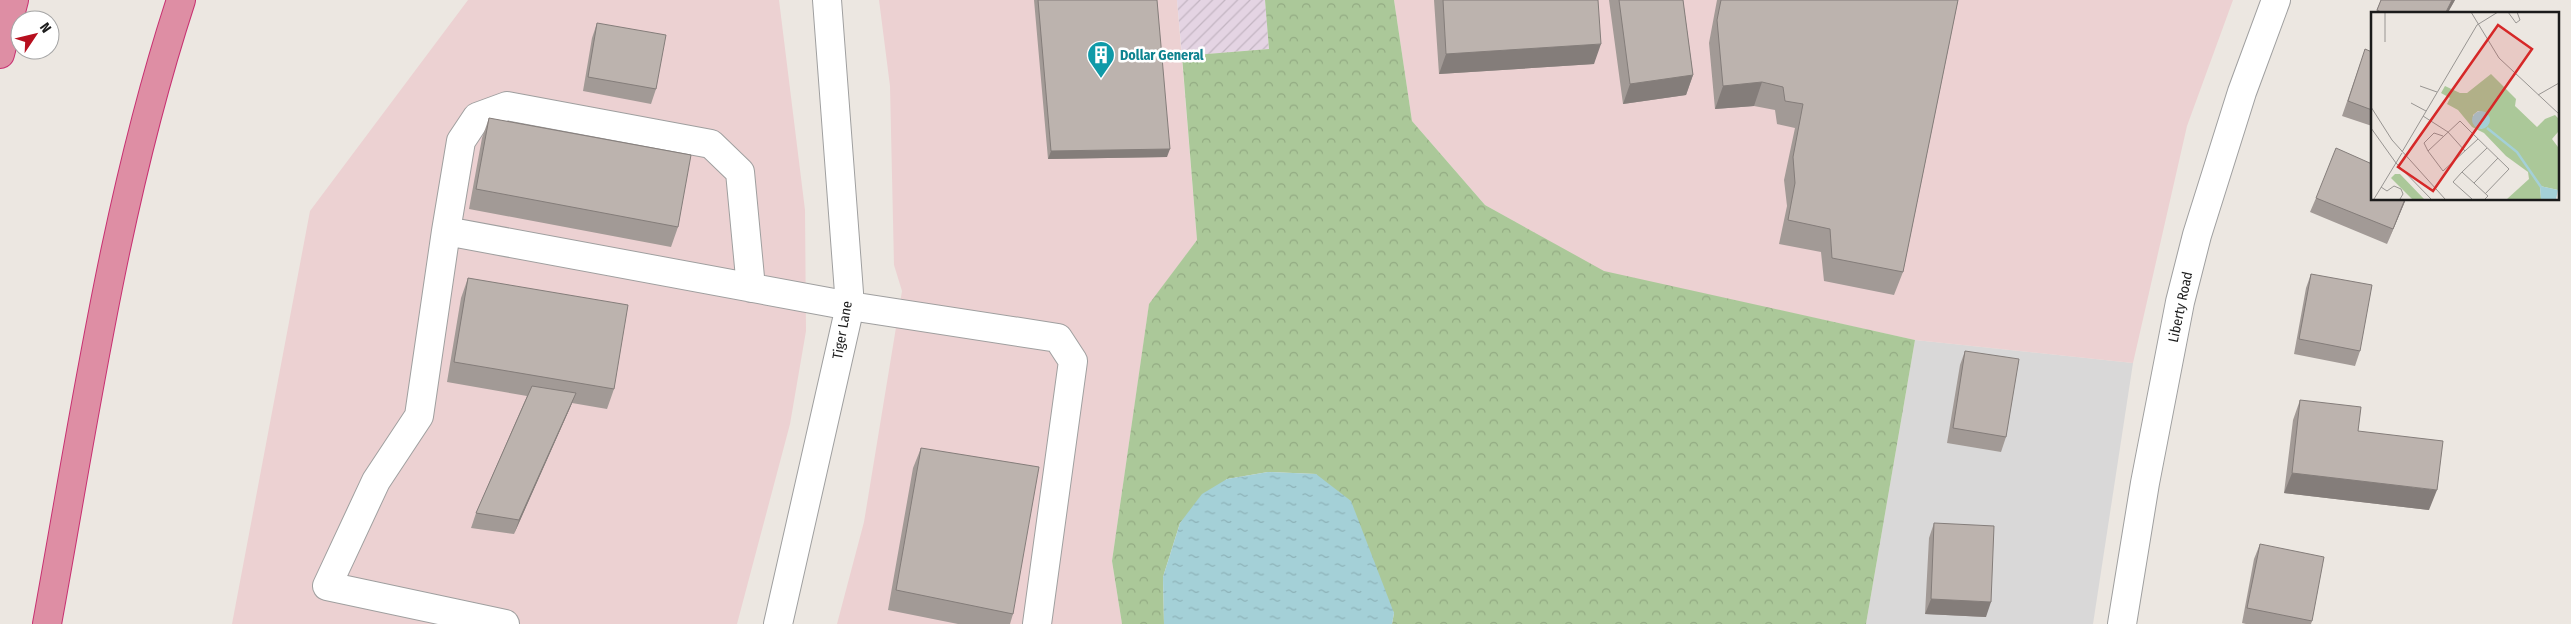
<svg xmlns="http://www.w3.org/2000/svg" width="2571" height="624" font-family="'Fira Sans Condensed',sans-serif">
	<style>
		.residential { fill: #d9d8d8 }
		.commercial { fill: #ecd1d2 }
		.industrial { fill: url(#industrial-furrows) }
		.forest { fill: url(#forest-crowns) }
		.water { fill: url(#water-ripples) }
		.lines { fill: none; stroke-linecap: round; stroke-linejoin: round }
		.minor-casing { stroke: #9f9f9f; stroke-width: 30 }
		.highway-casing { stroke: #c73171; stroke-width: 30 }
		.minor { stroke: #fff; stroke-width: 28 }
		.highway { stroke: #de8ea4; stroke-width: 28 }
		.wall { fill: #a29a96 }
		.shaded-wall { fill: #847d7a }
		.building { fill: #bcb3ae; stroke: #847d7a }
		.labels { text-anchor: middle; stroke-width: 5; stroke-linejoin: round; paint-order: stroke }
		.culture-label { font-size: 14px; font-weight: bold; fill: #0d838f; stroke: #fff; text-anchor: start }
		.street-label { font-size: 14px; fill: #1b1b1b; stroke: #fff }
		.inset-river { fill: none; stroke: #a4d0d7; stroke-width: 2.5 }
		.inset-road { fill: none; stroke: #989592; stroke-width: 1 }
		.view { fill: #d62828; fill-opacity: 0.15; stroke: #d62828; stroke-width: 2.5 }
		.inset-edge { fill: none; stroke: #1b1b1b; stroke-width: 2.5 }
	</style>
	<defs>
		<pattern id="industrial-furrows" width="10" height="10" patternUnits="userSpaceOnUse" patternTransform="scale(1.25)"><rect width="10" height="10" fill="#e4d4e3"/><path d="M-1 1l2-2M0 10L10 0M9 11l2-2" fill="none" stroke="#c3b5c2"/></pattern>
		<pattern id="forest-crowns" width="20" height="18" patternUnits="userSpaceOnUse" patternTransform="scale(1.25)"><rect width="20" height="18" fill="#abc899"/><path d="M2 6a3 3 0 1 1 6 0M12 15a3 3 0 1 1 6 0" fill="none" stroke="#93ab83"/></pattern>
		<pattern id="water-ripples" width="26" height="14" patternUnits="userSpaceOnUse" patternTransform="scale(1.25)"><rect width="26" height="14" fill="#a4d0d7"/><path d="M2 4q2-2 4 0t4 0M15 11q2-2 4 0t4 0" fill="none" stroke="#8db2b8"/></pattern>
	</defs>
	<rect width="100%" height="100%" fill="#ece7e1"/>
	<path class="residential" d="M1915,340L2133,363L2093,624H1866Z"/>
	<path class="commercial" d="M468,0H779L805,210L806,331L790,424L737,624H232L310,211Z
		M879,0H1177L1197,240L1149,305L1112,561L1122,624H837L864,522L902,291L894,265L890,86Z
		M1394,0H2233L2187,126L2133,363L1915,340L1604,272L1485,205L1412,121Z"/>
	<path class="industrial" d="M1177,0H1265L1269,49L1182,56Z"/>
	<path class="forest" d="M1265,0H1394L1412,121L1485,205L1604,271L1915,340L1866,624H1392L1394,613L1316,474L1268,472L1227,479L1180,523L1163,577L1164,624H1122L1112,561L1149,304L1197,240L1182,56L1269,49Z"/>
	<path class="water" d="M1268,472L1316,474L1351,501L1394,613L1392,624H1164L1163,577L1180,523L1202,494L1227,479Z"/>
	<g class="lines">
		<defs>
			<path id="minor" d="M446,231L461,141L477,117L507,106L711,144L740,172L751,288
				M505,624L327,586L376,481L419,416L446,231L850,306L1058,338L1073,361L1037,624
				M778,624L850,306L827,0
				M2122,624L2145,483L2180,302L2197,235L2242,92L2276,0"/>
			<path id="highway" d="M0,54L14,0
				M47,624C85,415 115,202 181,0"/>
		</defs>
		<use href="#minor" class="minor-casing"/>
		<use href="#highway" class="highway-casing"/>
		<use href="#minor" class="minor"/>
		<use href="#highway" class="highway"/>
	</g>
	<path class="wall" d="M1034,0H1157L1167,157L1048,159Z
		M1434,0H1598L1594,64L1439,74Z
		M1609,0H1683L1693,75L1686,95L1623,104Z
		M1717,0H1958L1903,272L1894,295L1824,281L1821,252L1779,244L1787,206L1784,180L1795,128L1777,124L1775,110L1754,106L1715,109L1709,43Z
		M2381,0H2455L2447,14H2375Z
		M597,23L656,89L651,104L583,91L592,38Z
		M2372,52V126L2342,116L2360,64Z
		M489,118L678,227L671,247L469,209L482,138Z
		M2316,198L2372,199H2406L2387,244L2310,212Z
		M2311,274L2360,351L2355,366L2294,354L2306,288Z
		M468,278L614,389L607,409L572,403L514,534L471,528L476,513L527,396L447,382L461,298Z
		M1965,351L2006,437L2001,452L1947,443L1960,365Z
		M2300,400L2358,431L2429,510L2284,493L2293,420Z
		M921,448L1013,614L1010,624H958L888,610L913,468Z
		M1934,523L1986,617L1925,614L1929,538Z
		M2260,544L2312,621L2311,624H2246L2242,623L2254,559Z"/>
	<path class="shaded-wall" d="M2452,0H2455L2447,14H2445Z
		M1601,44L1594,64L1439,74L1446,54Z
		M1693,75L1686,95L1623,104L1630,84Z
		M1762,82L1754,106L1715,109L1723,86Z
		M1170,149L1167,157L1048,159L1051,151Z
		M2405,199H2406L2387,244Z
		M576,393L570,408L514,534L519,520Z
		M2292,473L2437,490L2429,510L2284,493Z
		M1931,599L1991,602L1986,617L1925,614Z"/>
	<path class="building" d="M1038,0H1157L1170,149L1051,151Z
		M1443,0H1598L1601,44L1446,54Z
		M1619,0H1683L1693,75L1630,84Z
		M1721,0H1958L1903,272L1832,258L1830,229L1788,220L1795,183L1793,157L1803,104L1785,101L1783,87L1762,82L1723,86L1717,20Z
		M2381,0H2452L2445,14H2385L2377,10Z
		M597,23L666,35L656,89L588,77Z
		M2365,49L2372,52V110L2348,101Z
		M489,118L691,155L678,227L476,189Z
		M2336,148L2372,164V199H2405L2393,229L2316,198Z
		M2311,274L2372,285L2360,351L2299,339Z
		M468,278L628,305L614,389L454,362Z
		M1965,351L2019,359L2006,437L1953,428Z
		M532,386L576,393L519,520L476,513Z
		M2300,400L2361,407L2358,431L2443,441L2437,490L2292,473Z
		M921,448L1039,467L1013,614L896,590Z
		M1934,523L1994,526L1991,602L1931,599Z
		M2260,544L2324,557L2312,621L2247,608Z"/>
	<defs>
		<symbol id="building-pin" viewBox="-11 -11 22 30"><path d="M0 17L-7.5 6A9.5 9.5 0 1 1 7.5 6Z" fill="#0f9aa8" stroke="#fff"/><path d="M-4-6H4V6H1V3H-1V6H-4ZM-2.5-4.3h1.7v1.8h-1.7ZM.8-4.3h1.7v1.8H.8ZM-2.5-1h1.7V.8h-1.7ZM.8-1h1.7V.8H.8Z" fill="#fff"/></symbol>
	</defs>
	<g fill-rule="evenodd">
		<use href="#building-pin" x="1085" y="39" width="32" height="43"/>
	</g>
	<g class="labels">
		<g class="culture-label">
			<text x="1120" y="60">Dollar General</text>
		</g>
		<g class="street-label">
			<text transform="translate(2180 307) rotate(-78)" y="5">Liberty Road</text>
			<text transform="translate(842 330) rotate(-80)" y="5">Tiger Lane</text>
		</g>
	</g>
	<g transform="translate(2371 12)">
		<rect width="188" height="188" fill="#ece7e1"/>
		<path d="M120,62L145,87L144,94L166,115L174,107L184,103L187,106V120L181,127L187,135V178L169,174L170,187H136L158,167L157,160L135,144L113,121L101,115L87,98L76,92L79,86L70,81L74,74L89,81H96ZM107,99L115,101L111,117L102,110V103ZM24,162H29L53,187H41L20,166Z" fill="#abc899" fill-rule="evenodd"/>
		<path d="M101 108a9 9 0 1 1 18 0a9 9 0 1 1-18 0ZM169,174L187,178L185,187H170Z" fill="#a4d0d7"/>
		<path class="inset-river" d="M116,116L146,140L170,175"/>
		<path class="inset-road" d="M14,0V30M100,0L128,46L188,102M137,0L145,11L149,8L146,0M49,74L66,80M167,83L188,71M40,91L55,99M0,95L21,128L74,187M52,104L77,120L94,139M0,116L25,151L60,187M107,127L72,159L57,139L89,109L101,121L138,157L114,182M57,139L53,131L63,121L72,124M31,140L106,13L127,0M91,160L116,136M103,171L127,146M10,175L16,179L23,174L30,177L32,182L29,187M3,187L31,141M101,187L82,170L91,160L117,184L114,187"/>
		<path class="view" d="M127,13L161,37L62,179L27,155Z"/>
		<rect width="188" height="188" class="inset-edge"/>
	</g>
	<g transform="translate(35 35) rotate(55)"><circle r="24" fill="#ffffff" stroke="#a4a4a4"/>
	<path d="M0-4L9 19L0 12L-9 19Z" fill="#b70f1e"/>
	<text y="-8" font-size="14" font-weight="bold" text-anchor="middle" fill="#1b1b1b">N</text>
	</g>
</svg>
